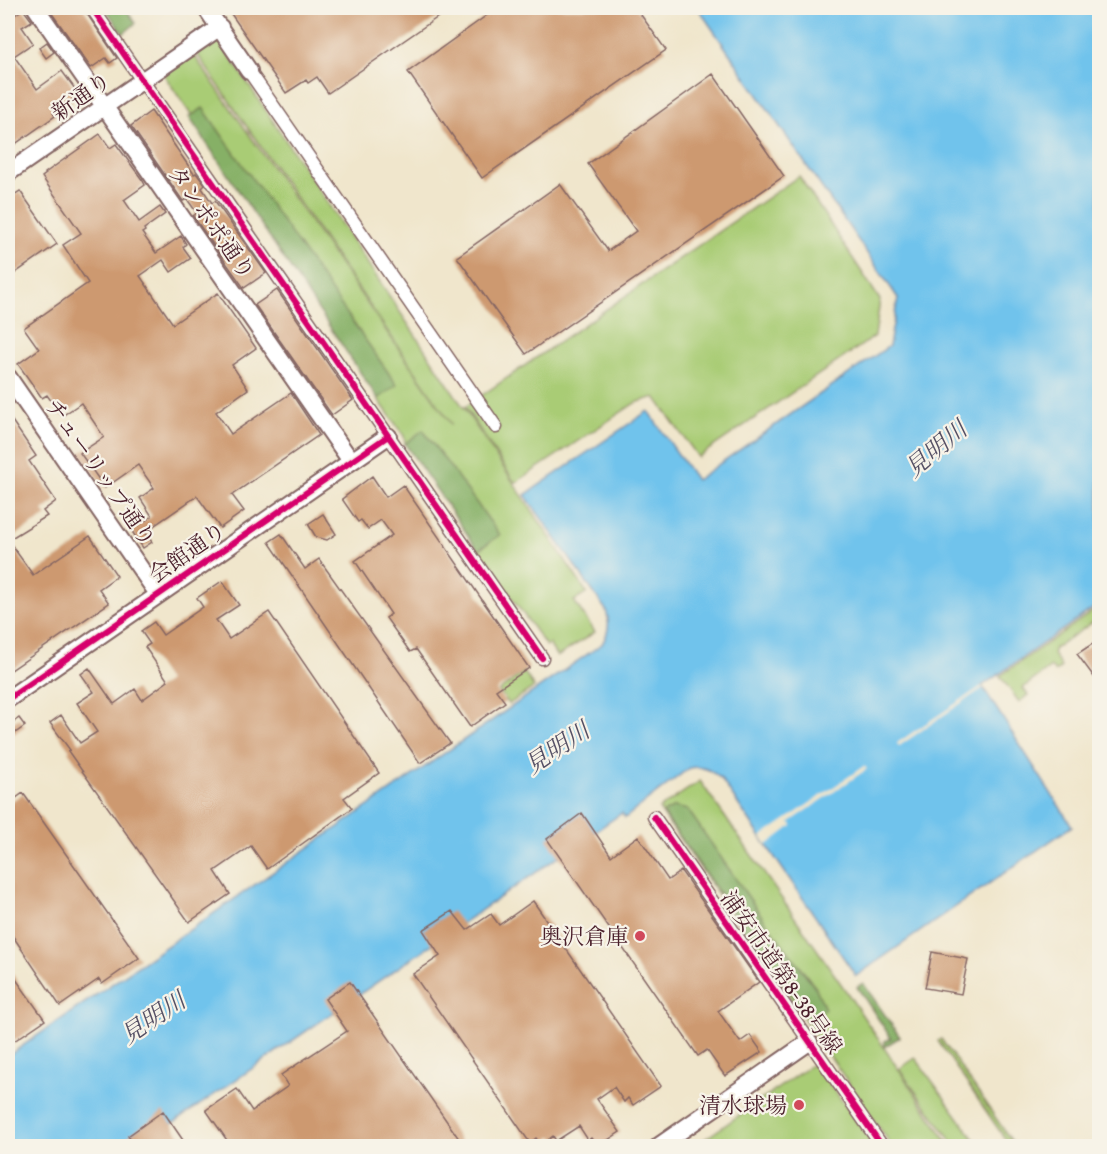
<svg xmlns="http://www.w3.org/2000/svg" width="1107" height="1154" font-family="'Gentium Book Plus','Noto Serif JP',serif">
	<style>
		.green { fill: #a9cc75; stroke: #7a7650; stroke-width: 1.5 }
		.forest { fill: #86b066; stroke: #686848; stroke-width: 1.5 }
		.water { fill: #70c3ec; stroke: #5d718c; stroke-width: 1.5 }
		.pier { fill: #f0e6cc }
		.building { fill: #cd996f }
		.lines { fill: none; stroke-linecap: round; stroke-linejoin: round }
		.street-casing { stroke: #846563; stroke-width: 15 }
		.secondary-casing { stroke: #846563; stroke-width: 20 }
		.street { stroke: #fff; stroke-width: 12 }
		.secondary { stroke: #fff; stroke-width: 16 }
		.cycleway-casing { stroke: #f7f3e8; stroke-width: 10 }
		.cycleway { stroke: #d6006c; stroke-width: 6 }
		.poi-dot { fill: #d1495b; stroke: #f7f3e8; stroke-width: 2 }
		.labels { text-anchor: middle; stroke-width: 4.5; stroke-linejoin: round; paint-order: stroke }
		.street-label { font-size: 22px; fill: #4a1f2b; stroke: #f7f3e8 }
		.poi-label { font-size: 22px; fill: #4a1f2b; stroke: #f7f3e8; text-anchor: end }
		.water-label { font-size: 24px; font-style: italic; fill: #555065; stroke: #f7f3e8 }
	</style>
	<rect width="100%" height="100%" fill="#f7f3e8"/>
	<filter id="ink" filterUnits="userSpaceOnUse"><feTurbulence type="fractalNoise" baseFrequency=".0167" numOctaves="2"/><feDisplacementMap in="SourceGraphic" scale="12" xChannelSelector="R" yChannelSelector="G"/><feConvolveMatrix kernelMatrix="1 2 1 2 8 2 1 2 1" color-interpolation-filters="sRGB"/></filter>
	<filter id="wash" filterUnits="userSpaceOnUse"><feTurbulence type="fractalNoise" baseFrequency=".008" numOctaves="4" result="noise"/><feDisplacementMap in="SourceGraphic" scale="24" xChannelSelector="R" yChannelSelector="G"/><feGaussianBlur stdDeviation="1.35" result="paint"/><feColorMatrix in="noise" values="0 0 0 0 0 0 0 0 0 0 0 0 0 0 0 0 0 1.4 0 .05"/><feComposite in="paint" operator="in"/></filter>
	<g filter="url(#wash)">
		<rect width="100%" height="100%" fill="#f0e6cc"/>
		<path class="green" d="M219,40L587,593L574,601L595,632L557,657L549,644L546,646L478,550L483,547L410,440L405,444L404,436L378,399L381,396L164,75L193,54L452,425L197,54Z
			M799,176L880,300L875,336L698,457L655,397L635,403L515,483L465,407Z
			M1099,607V618L1055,648L1053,654L1061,667L1055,672L1051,667L1023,688L1028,695L1019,702L1000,676Z
			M524,672L534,687L509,704L499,691Z
			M700,781L848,994L950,1146H892L659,809Z
			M941,1039L1015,1146H1010L940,1044L938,1041Z
			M915,1058L917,1060L979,1146H955L899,1069Z
			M811,1065L817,1066L874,1146H700L698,1144Z"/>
		<path class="forest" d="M105,8H125L136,23L123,34Z
			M203,108L397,385L378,399L189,117Z
			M423,430L500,535L478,550L405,444Z
			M674,807L688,810L765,921L816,988L825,1009L810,1022L663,813Z
			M863,983L900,1037L884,1047L885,1041L891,1038L857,987Z"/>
		<path class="water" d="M698,8H1099V604L982,686L1072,826L856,976L721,779C711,770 702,765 689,768L625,818L622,813L140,1146H8V1056L602,644C609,632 610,623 606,610L525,495L648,411L696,480L889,346L898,298Z"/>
		<path class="pier" d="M982,686L983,688L899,746L897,743Z
			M864,766L867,769L790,822L792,826L767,845L761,837Z"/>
		<g id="blocks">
			<path class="building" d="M8,8H11L15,15L23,9L32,21L22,27L33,43L14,56L37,89L62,71L78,93L72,97L73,100L53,113L55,116L8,149Z
				M48,8H83L117,58L110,63L106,58L91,68Z
				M234,8H451L328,93L317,77L308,83L306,80L286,93L229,11Z
				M497,8H636L666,50L482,178L408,72Z
				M47,42L54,52L46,58L39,48Z
				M713,74L784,176L526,354L457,257L560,184L608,251L636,231L588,164Z
				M151,111L194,174L196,173L205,185L202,188L212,203L215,201L266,273L244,288L193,216L197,213L187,199L183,201L131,126Z
				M100,134L110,148L116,144L143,181L145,185L124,200L139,222L160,207L165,214L144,229L145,231L142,233L156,253L181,236L186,244L183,247L191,258L171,272L163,260L140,276L173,324L218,293L256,348L232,365L248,389L216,412L231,434L291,393L319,435L232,495L244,511L220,528L197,496L145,532L152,542L143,548L131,530L152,516L140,498L154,488L138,465L105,488L80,453L104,437L81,403L62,416L47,395L42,398L18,364L39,349L24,328L88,283L63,245L81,233L42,177L46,174L45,173Z
				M20,191L57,244L8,278V199Z
				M277,290L353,400L332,415L255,305Z
				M8,415L36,456L29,461L56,501L43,511L47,516L8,540L33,575L90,536L117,576L99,589L109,603L8,672Z
				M372,476L386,497L403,485L529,668L496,690L505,702L470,727L416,649L410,652L386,618L391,614L355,561L392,535L381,520L368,529L361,520L358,522L342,499Z
				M323,514L336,534L327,540L316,537L308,524Z
				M281,534L305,569L319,559L450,743L420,763L269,542Z
				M222,581L239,605L216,620L229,639L269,612L379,773L344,798L352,808L267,869L251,846L215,871L230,894L189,922L68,751L70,750L50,723L61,715L80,743L97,732L77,703L94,692L81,674L89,668L114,704L135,689L142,700L168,681L145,647L150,644L141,631L154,622L163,635L203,607L197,598Z
				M1100,639V685L1077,654Z
				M19,718L25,726L8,738V726Z
				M23,793L139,958L102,984L99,979L60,1006L8,929V804Z
				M582,813L611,856L638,836L668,880L681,871L759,982L718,1011L740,1042L750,1035L762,1052L725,1076L707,1050L698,1056L547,839Z
				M533,901L661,1086L633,1105L628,1098L624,1102L614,1087L597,1099L620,1132L608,1140L612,1146H597L591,1138L588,1140L579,1126L556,1141L553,1136L541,1145L536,1138L530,1143L413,974L440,956L423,930L452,911L467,930L491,914L499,925Z
				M932,952L968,959L961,994L925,988Z
				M8,968L45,1020L14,1041L8,1032Z
				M350,982L464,1146H231L206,1110L237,1089L252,1111L288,1086L281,1075L347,1031L325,999Z
				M163,1111L187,1146H135L128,1136Z"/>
		</g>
	</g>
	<g filter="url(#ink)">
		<use href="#blocks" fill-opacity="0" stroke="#846563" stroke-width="1.5"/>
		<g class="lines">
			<defs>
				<path id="street" d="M92,8L542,658
					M249,71L496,427
					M654,817L882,1146"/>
				<path id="secondary" d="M36,8L351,461
					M206,8L249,71
					M8,173L220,27
					M8,377L158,594
					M8,699L388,436
					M659,1146L809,1042"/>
			</defs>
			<use href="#street" class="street-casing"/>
			<use href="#secondary" class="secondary-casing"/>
			<use href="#street" class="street"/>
			<use href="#secondary" class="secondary"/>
			<defs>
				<path id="cycleway" d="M92,8L542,658
					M8,699L388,436
					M654,817L882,1146"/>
			</defs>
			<use href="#cycleway" class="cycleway-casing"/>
			<use href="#cycleway" class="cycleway"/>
		</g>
	</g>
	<g class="poi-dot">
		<circle cx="640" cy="936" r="6"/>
		<circle cx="799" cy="1105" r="6"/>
	</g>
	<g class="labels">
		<g class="street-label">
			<text transform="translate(81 96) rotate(-35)" y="8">新通り</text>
			<text transform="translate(212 222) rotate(55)" y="8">タンポポ通り</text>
			<text transform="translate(101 472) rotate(55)" y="8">チューリップ通り</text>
			<text transform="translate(187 552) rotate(-35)" y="8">会館通り</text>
			<text transform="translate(782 972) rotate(55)" y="8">浦安市道第8-38号線</text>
		</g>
		<g class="poi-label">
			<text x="628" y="944">奥沢倉庫</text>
			<text x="787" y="1113">清水球場</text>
		</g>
		<g class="water-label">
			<text transform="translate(936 449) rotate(-40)" y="8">見明川</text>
			<text transform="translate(557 748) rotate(-34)" y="8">見明川</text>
			<text transform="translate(153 1018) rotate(-34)" y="8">見明川</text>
		</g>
	</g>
	<rect width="1107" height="1154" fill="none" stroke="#f7f3e8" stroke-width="30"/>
</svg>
